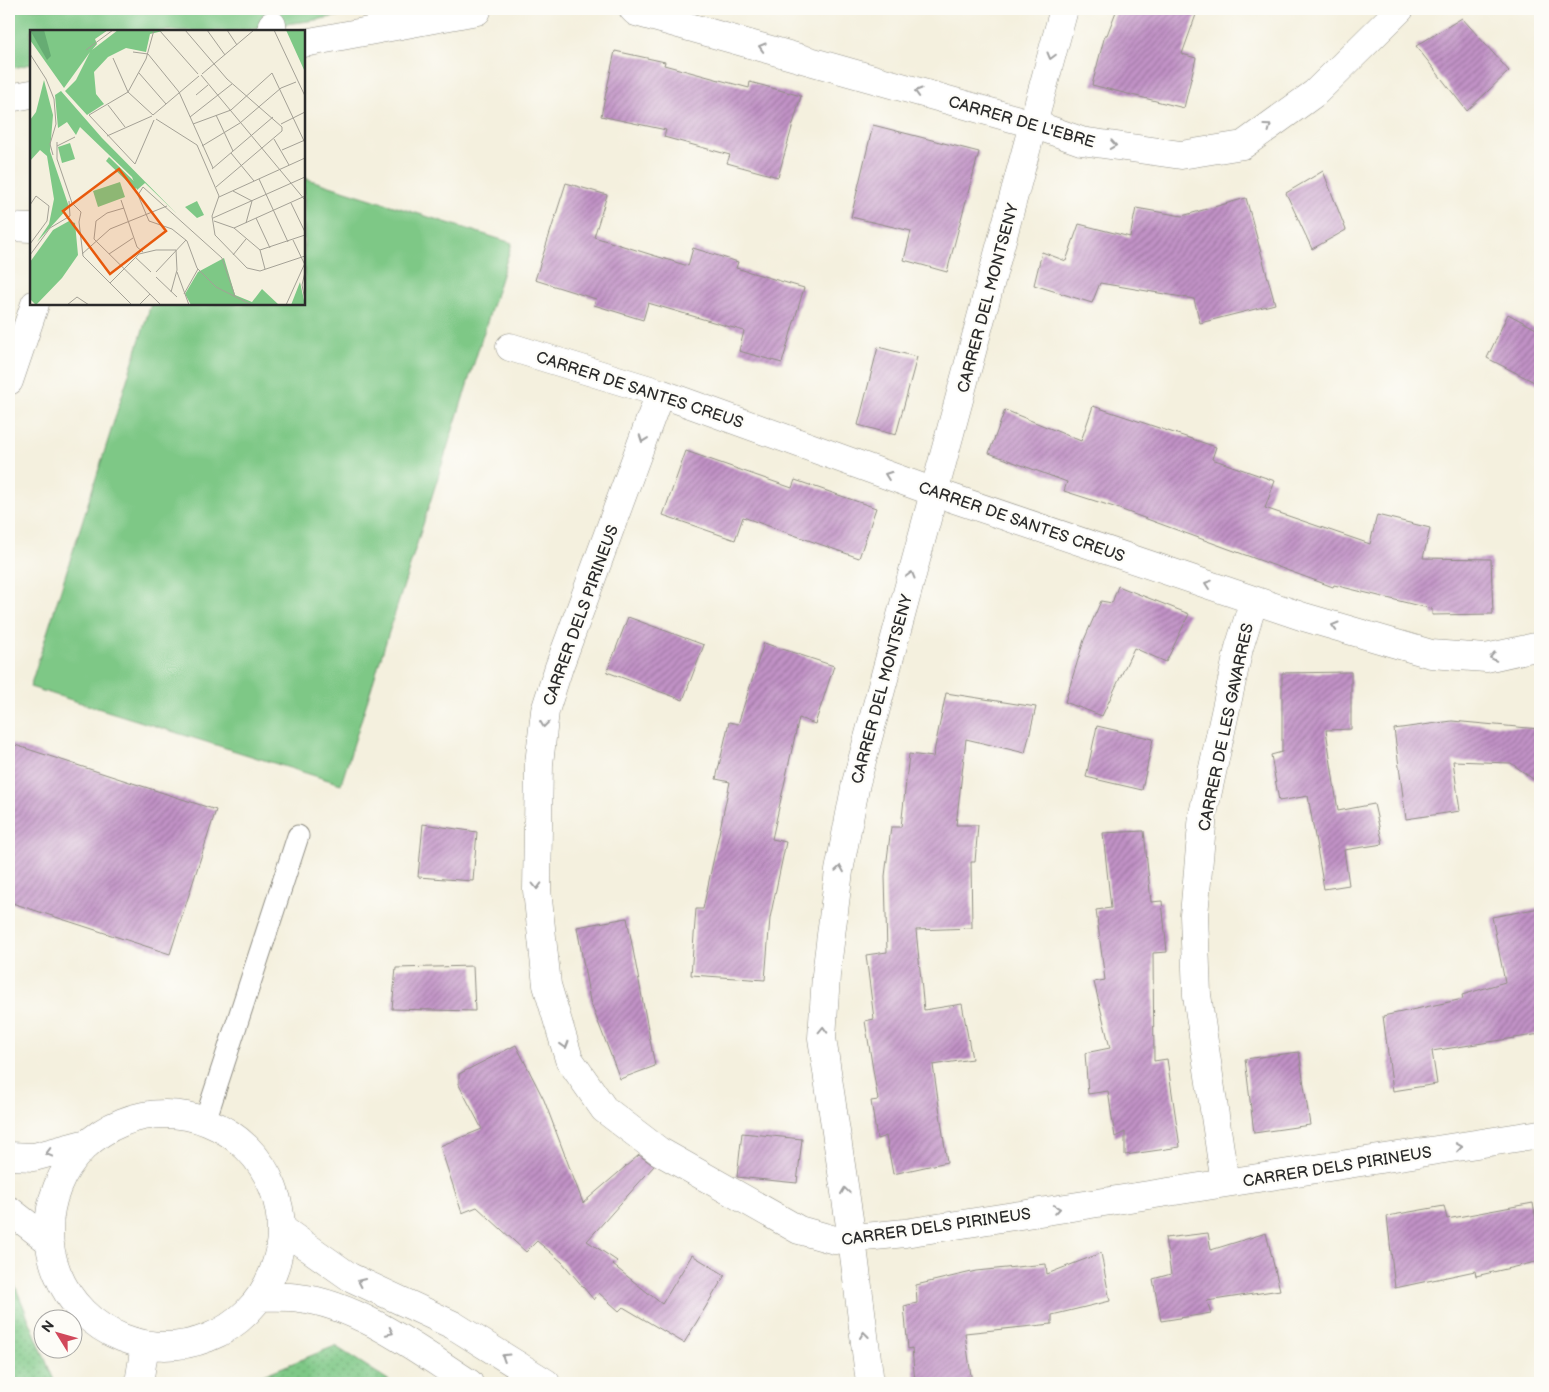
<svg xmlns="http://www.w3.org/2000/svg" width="1549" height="1392" font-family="'Balsamiq Sans',sans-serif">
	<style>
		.grass { fill: url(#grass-dots); stroke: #547a58 }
		.garden { fill: #7ec886; stroke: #547a58 }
		.building { fill: url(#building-hatch) }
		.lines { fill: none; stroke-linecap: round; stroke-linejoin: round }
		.service-casing { stroke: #908e84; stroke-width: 23 }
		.pedestrian-casing { stroke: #908e84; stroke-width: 29 }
		.minor-casing { stroke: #908e84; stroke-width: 29 }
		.tertiary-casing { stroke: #908e84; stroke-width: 29 }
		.service { stroke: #fff; stroke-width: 21 }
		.pedestrian { stroke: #fff; stroke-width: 28 }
		.minor { stroke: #fff; stroke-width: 28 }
		.tertiary { stroke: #fff; stroke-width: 28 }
		.oneway { stroke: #a0a0a0 }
		.labels { text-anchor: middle; stroke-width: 4.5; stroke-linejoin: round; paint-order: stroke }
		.street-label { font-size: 16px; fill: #2b2b2b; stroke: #fdfcf7 }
		.inset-road { fill: none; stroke: #a4a196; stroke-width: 1 }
		.view { fill: #e8590c; fill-opacity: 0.15; stroke: #e8590c; stroke-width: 2.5 }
		.inset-edge { fill: none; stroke: #2b2b2b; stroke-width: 2.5 }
	</style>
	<defs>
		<pattern id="grass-dots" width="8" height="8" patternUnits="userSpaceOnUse" patternTransform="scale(1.25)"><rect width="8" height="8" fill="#7ec886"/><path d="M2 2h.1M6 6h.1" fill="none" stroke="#67a36e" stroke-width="1.8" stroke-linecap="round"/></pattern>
		<pattern id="building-hatch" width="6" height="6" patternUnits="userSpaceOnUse" patternTransform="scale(1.25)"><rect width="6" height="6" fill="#c192c6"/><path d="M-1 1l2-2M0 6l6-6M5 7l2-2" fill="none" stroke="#9d77a1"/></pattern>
	</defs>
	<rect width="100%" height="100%" fill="#fdfcf7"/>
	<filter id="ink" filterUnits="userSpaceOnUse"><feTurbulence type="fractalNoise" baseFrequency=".02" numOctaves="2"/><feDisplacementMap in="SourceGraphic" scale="10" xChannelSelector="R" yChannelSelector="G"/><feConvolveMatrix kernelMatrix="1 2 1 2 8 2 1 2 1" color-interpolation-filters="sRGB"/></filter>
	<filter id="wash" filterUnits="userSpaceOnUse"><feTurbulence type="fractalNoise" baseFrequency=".0096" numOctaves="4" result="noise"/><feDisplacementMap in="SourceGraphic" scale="20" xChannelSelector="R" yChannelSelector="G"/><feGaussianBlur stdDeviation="1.12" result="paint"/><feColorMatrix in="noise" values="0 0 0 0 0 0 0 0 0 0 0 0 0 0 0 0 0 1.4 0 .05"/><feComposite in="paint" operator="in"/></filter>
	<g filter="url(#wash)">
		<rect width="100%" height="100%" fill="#f4f0de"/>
		<path class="grass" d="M9,1271L55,1383H9Z
			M335,1346L393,1383H255L263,1375Z"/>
		<path class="garden" d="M9,9H379L309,21L232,31H31V64L9,69Z
			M304,178L512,243L341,784L30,687L151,304H304Z"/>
		<g id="blocks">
			<path class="building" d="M1117,9H1198L1182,54L1196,58L1184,108L1092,85L1105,35H1107Z
				M1462,18L1509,71L1467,111L1416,46Z
				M615,51L665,62L664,65L749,88L750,82L801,96L778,177L727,163L730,155L664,137L666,130L601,116Z
				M873,125L979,152L947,272L904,260L911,231L851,217Z
				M1323,171L1346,230L1312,249L1286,193Z
				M566,183L607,195L594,237L688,266L693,248L738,262L736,268L804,288L782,363L739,351L744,331L648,303L643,320L594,305L596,299L535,280Z
				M1246,198L1275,304L1200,323L1194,299L1100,283L1092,303L1034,285L1042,252L1066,261L1079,224L1130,237L1136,208L1182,216Z
				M1508,314L1540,331V385L1487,358Z
				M878,347L917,357L896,435L858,425Z
				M1093,406L1216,447L1212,459L1275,481L1265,508L1370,544L1377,515L1430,528L1423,558L1491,559L1493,614L1432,615V609L1334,585L1333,587L1114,507L1064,491L1067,482L989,453L1005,410L1081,441Z
				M686,451L792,488L795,480L876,508L859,558L743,517L735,540L663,515Z
				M1118,586L1189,614L1166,662L1134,648L1102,716L1065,702L1084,640L1101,601L1112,603Z
				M628,617L704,645L683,700L607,672Z
				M764,643L834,666L815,724L799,718L772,839L786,842L770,918L765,980L691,975L696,909H703L730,782L716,779L729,722L738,724Z
				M1351,672V729L1326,730L1338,811L1374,804L1383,844L1344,850L1349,885L1324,889L1308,796L1279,801L1271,755L1282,752V673Z
				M946,693L1036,707L1025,753L966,739L956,825H978L975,862H971L972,928L916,930L924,1010L962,1004L972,1059L933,1065L947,1162L893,1174L886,1136L877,1139L871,1101L878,1100L865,1021L874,1019L866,955L887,952L885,876L891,827H901L909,754L933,757Z
				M1452,721L1539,729L1537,782L1511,763L1453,761L1460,811L1406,819L1394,729Z
				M1097,726L1153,739L1142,790L1086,777Z
				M9,743L216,810L170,954L9,902Z
				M423,824L477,832L473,881L418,877Z
				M1144,831L1151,902L1162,901L1167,952L1153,953L1154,1061L1167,1059L1180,1147L1125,1155V1132L1115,1137L1108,1091L1088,1094L1085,1053L1110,1048L1094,982L1105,980L1096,910L1111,908L1103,833Z
				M1540,908V1034L1432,1051L1437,1084L1393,1091L1383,1016L1463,999L1462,995L1505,982L1492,917Z
				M627,918L655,1066L620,1079L590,1001L577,927Z
				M473,966L475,1011L392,1009L396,968Z
				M516,1045L544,1100L583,1203L639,1155L654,1166L587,1241L617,1261L613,1265L662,1304L692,1255L725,1275L684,1343L623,1307L619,1311L599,1293L594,1300L562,1262L537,1241L526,1252L477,1207L462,1213L440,1146L482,1129L459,1085V1074Z
				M1299,1052L1310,1125L1254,1133L1245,1059Z
				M742,1133L802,1139L797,1183L737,1177Z
				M1533,1203L1540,1244V1261L1476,1276L1475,1271L1395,1288L1387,1216L1444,1206L1447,1219Z
				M1208,1233L1211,1250L1266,1233L1280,1290L1207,1301L1211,1313L1161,1321L1153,1279L1171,1274L1165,1238Z
				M1101,1253L1110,1301L1052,1315V1324L965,1333L972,1383H915L912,1348L908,1349L904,1306L917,1303L916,1285L976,1271L1046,1264L1047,1274Z"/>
		</g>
	</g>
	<g filter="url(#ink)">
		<use href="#blocks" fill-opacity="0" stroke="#908e84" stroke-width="1"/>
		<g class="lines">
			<defs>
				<path id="service" d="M205,1121L298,836"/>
				<path id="pedestrian" d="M272,25L273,31
					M304,43L477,11
					M9,98L31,94
					M9,227L31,228
					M9,381L35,304"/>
				<path id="minor" d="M633,9L636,12L1033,124L1081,141L1181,155L1243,145L1315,93L1400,9
					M510,347L660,393L934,492L1304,617L1431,654L1486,658L1540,646
					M660,393L559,667L545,711L539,764L537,890L547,985L569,1059L604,1109L659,1151L799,1230L835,1240L905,1233L1540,1134
					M1225,1183L1197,995L1194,915L1203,814L1239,648L1254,600
					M870,1383L852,1239L822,1038L826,975L839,871L856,783L1064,9"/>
				<path id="tertiary" d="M49 1230a116 116 0 1 1 232 0a116 116 0 1 1-232 0Z
					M9,1156L34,1157L87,1143
					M9,1210L49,1241
					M282,1229L350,1277L453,1325L546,1383
					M260,1297C273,1297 286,1296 299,1298C357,1304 421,1352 469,1383
					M139,1383L145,1345"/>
			</defs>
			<use href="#service" class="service-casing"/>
			<use href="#pedestrian" class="pedestrian-casing"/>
			<use href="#minor" class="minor-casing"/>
			<use href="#tertiary" class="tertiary-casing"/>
			<use href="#service" class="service"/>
			<use href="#pedestrian" class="pedestrian"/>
			<use href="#minor" class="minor"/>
			<use href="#tertiary" class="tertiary"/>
		</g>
		<defs><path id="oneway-chevron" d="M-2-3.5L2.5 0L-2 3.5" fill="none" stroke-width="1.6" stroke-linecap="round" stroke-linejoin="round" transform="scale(1.25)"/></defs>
		<g class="oneway">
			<use href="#oneway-chevron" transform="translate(762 47) rotate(-164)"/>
			<use href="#oneway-chevron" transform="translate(1051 56) rotate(105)"/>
			<use href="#oneway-chevron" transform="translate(918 92) rotate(-164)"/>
			<use href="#oneway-chevron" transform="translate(1268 127) rotate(-36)"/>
			<use href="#oneway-chevron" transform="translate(1113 145) rotate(9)"/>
			<use href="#oneway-chevron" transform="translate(643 439) rotate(110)"/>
			<use href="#oneway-chevron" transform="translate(888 475) rotate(-160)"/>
			<use href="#oneway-chevron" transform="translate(911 575) rotate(-75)"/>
			<use href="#oneway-chevron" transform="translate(1208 584) rotate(-161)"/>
			<use href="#oneway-chevron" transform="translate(1335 626) rotate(-164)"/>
			<use href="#oneway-chevron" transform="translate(1493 657) rotate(169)"/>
			<use href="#oneway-chevron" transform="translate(544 724) rotate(97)"/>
			<use href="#oneway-chevron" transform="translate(840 869) rotate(-81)"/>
			<use href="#oneway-chevron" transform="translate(537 886) rotate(89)"/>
			<use href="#oneway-chevron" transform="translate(823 1030) rotate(-88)"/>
			<use href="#oneway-chevron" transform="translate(565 1045) rotate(73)"/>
			<use href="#oneway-chevron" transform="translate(1459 1147) rotate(-9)"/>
			<use href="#oneway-chevron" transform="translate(49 1153) rotate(165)"/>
			<use href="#oneway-chevron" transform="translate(845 1191) rotate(-98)"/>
			<use href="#oneway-chevron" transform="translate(1057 1209) rotate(-9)"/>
			<use href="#oneway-chevron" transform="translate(361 1282) rotate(-155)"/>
			<use href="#oneway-chevron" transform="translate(390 1332) rotate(26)"/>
			<use href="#oneway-chevron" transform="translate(864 1335) rotate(-97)"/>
			<use href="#oneway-chevron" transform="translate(505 1357) rotate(-148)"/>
		</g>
	</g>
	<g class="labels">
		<g class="street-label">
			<text transform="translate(1022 121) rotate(16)" y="6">CARRER DE L'EBRE</text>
			<text transform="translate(987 298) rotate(-75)" y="6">CARRER DEL MONTSENY</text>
			<text transform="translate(640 389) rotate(18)" y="6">CARRER DE SANTES CREUS</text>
			<text transform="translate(1022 521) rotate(19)" y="6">CARRER DE SANTES CREUS</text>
			<text transform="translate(580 615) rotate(-70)" y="6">CARRER DELS PIRINEUS</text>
			<text transform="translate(881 689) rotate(-75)" y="6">CARRER DEL MONTSENY</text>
			<text transform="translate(1225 727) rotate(-78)" y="6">CARRER DE LES GAVARRES</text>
			<text transform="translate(1337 1166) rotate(-9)" y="6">CARRER DELS PIRINEUS</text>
			<text transform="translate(936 1226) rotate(-8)" y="6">CARRER DELS PIRINEUS</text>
		</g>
	</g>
	<g transform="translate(30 30)">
		<rect width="275" height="275" fill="#f4f0de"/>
		<path d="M0,0H78L65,9L67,14L62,20L88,0H137L120,4L116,22L96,18L78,27L64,42L66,64L74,74L57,85L35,61L46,50L60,22L34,58L0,10ZM14,50L23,85L20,121L39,177L7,212L19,194L24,169L17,126L10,120L0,131V90L6,82ZM31,61L72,108L147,184L115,153L107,160L102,147L50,97L46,105L37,92L28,98L25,65ZM167,171L174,185L167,188L155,177ZM39,191L45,193L48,225L32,248L6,275L0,269V232L23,200ZM194,228L205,265L222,272L232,259L249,275H161L155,264L168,242ZM270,252L275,275H261Z" fill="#7ec886"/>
		<path d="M0,0H14L21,26L17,30Z" fill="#66ac73"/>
		<path d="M256,0H275V42ZM40,113L45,129L32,133L28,117ZM79,127L109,156L105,159L76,131ZM90,152L95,167L68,177L63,161Z" fill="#7ec886"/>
		<path class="inset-road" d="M124,0L116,29L98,62L59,85L105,134L124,90M155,0L197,49L252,97V101L186,157M177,0L195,25M197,0L207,15M244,0L275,66M130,1L168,44M56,20L83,0M103,22L118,24L149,62L183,138M0,24L16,49L24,69L26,94L20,114L23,125M83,28L98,62L123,85L169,46M109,43L136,74M172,44L224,0M171,45L275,170M166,65L178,55M78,75L95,97M186,85L203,121M160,87L202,54M126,89L167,115L189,166L182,186L185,205L217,238L230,241L275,226M163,94L201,80L242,43L275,113M251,94L275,82M77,106L122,86M244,109L259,135M27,112V129L42,173L51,182L49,192L53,226L102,275M27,116L45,107M172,116L210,93L251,58L266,52M252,120L275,110M201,123L224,151M182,139L243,87M229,149L258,212M203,161L222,171L216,193M189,167L275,128M91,170L107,217L113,222M39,171L40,186M261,173L275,202M0,175L6,166L19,176L17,191L0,214M94,178L77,183L66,191L64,209L131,275M183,188L275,147M226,188L240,218M184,191L204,198L230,220L235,239M204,198L275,166M263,210L275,235M230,220L275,205M52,224L80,199L137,176M79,224L103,208M0,225L20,198L40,186M203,225L216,209M105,227L121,242M126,242L156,210M147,242L159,275M275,242L272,255L275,270M126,247L147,267M80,253L109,224L126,220H146M141,262L147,240L146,220M154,264L168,239M205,266L192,228L113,157L108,165L119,191L142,199L157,211L167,238L186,257L222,275M37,275L47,267L59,275M109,275L120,264M256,275L275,233"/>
		<path class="view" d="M89,139L136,201L80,244L33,181Z"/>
		<rect width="275" height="275" class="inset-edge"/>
	</g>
	<rect width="1549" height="1392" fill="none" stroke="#fdfcf7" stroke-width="30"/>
	<g transform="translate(58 1334) rotate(307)"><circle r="24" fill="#fdfcf7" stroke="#a9a8a5"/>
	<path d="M0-4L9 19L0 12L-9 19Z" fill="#d1495b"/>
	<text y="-8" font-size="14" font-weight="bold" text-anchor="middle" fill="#2b2b2b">N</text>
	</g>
</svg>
